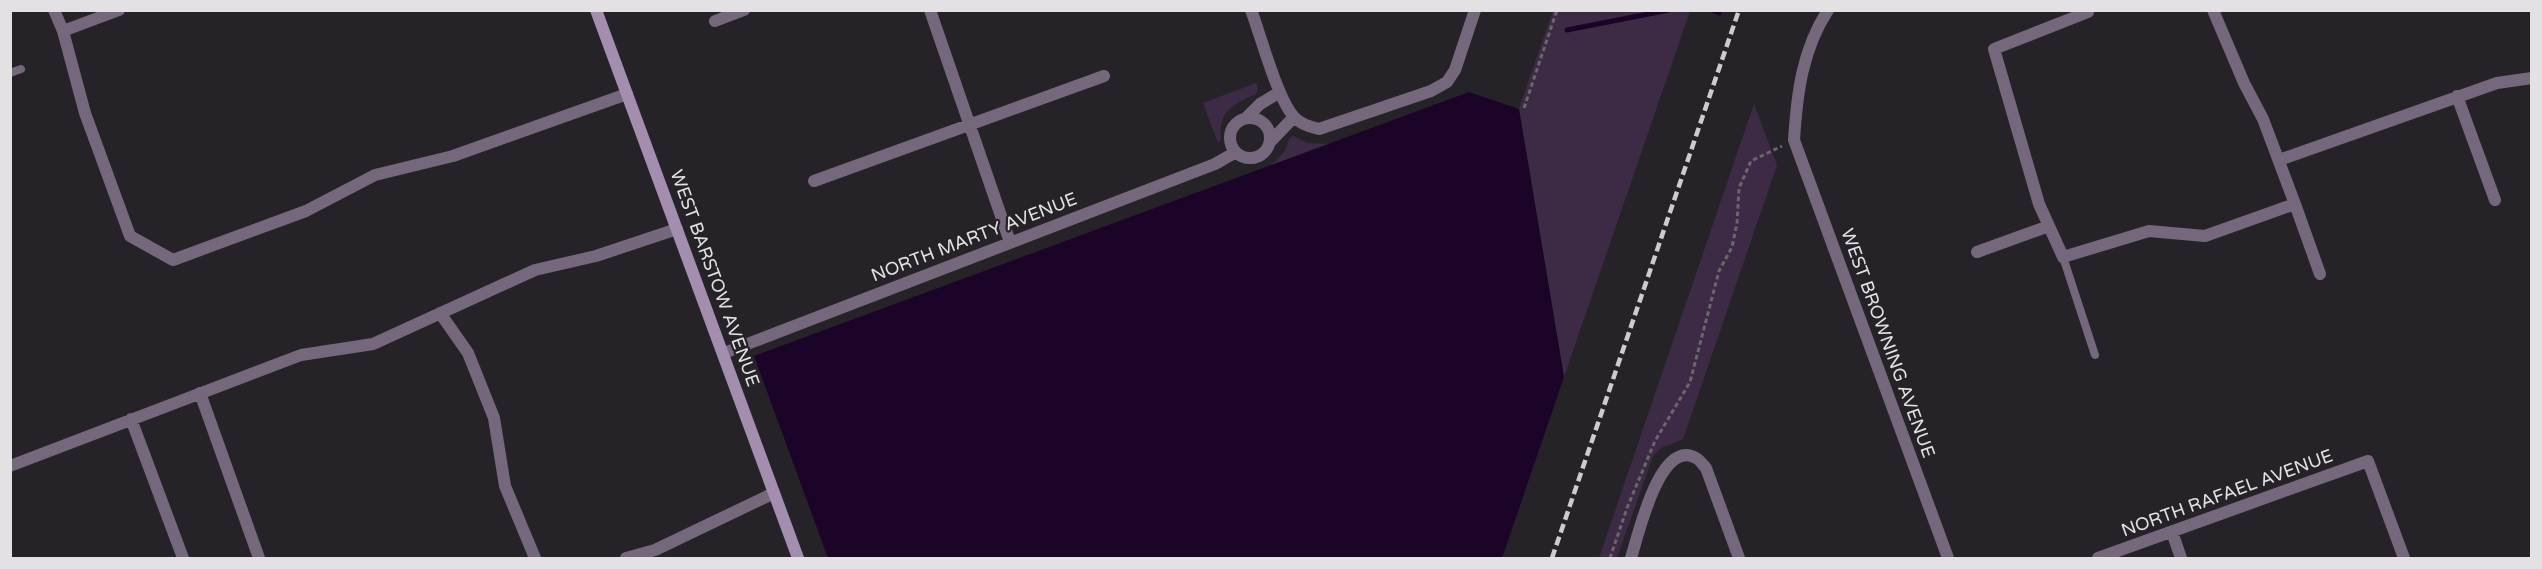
<svg xmlns="http://www.w3.org/2000/svg" width="2542" height="569" viewBox="0 0 2542 569" font-family="'Varela Round',sans-serif">
<style>
.green{fill:#3d2b46}
.water{fill:#1c0328}
.lines{fill:none;stroke-linecap:round;stroke-linejoin:round}
.stream{stroke:#1c0328;stroke-width:5}
.path{stroke:#69676b;stroke-width:3;stroke-dasharray:4.5 3;stroke-linecap:butt}
.lane{stroke:#75687c;stroke-width:8}
.street{stroke:#75687c;stroke-width:12}
.secondary{stroke:#a38eaf;stroke-width:12}
.rail{stroke:#cdcbcf;stroke-width:4.5;stroke-dasharray:9 4.5;stroke-linecap:butt}
.labels{text-anchor:middle;dominant-baseline:central;stroke-width:4.5;stroke-linejoin:round;paint-order:stroke}
.street-label{font-size:18px;fill:#e3e1e4;stroke:#262328}
</style>
<rect width="100%" height="100%" fill="#262328"/>
<!-- green -->
<path class="green" d="M1553 11H1690L1564 377 1519 109Z
M1256 83 1258 88 1256 94C1233 104 1218 111 1221 139L1218 143 1203 103Z
M1754 104 1777 165 1683 439 1661 448 1653 456 1617 558H1599Z
M1293 136 1308 143 1330 144 1270 166C1279 158 1287 151 1289 139Z"/>
<!-- water -->
<path class="water" d="M1469 92 1519 109 1564 377 1502 558H828L754 356Z"/>
<g class="lines">
<!-- stream -->
<path class="stream" d="M1712 10 1719 13
M1567 30 1669 10"/>
<!-- path -->
<path class="path" d="M1524 108 1557 10
M1610 558 1627 508 1655 441 1690 382 1719 271 1732 247 1737 223 1739 188 1751 161 1782 146"/>
<!-- lane -->
<path class="lane" d="M10 73 21 69
M2063 257 2095 355"/>
<!-- street -->
<path class="street" d="M54 10 63 31 85 113 130 236 173 260 306 211 375 175 453 156 627 94
M930 10 1010 242
M1251 10C1261 36 1277 98 1294 117 1300 124 1310 127 1319 129L1431 91 1447 82 1455 70 1475 10
M1828 10C1802 50 1797 94 1794 140L1948 558
M2088 12 1994 49 2039 204 2063 257 2149 231 2205 236 2295 204 2263 119 2244 83 2213 10
M715 21 744 10
M63 31 119 10
M2457 96 2495 200
M1230 138a20 20 0 1 1 40 0a20 20 0 1 1-40 0Z
M1246 118 1260 104 1280 92
M1270 142 1294 117
M2279 160 2497 83 2532 78
M814 181 1104 76
M2295 204 2320 274
M1977 252 2049 226
M440 313 468 353 494 418 505 486 535 558
M724 353 1215 164 1236 152
M200 393 259 558
M131 419 183 558
M10 466 301 355 373 344 535 270 596 256 677 229
M2172 532 2181 558
M626 558 655 550 774 493
M1631 558C1638 536 1660 437 1696 458 1700 460 1703 465 1706 468L1739 558
M2098 558 2368 461 2404 558"/>
<!-- secondary -->
<path class="secondary" d="M596 10 798 558"/>
<!-- rail -->
<path class="rail" d="M1552 558 1739 10"/>
</g>
<g class="labels">
<!-- street labels -->
<g class="street-label">
<text transform="translate(974 237) rotate(-21)">NORTH MARTY AVENUE</text>
<text transform="translate(715 278) rotate(70)">WEST BARSTOW AVENUE</text>
<text transform="translate(1888 343) rotate(70)">WEST BROWNING AVENUE</text>
<text transform="translate(2227 493) rotate(-20)">NORTH RAFAEL AVENUE</text>
</g>
</g>
<!-- border -->
<rect width="2542" height="569" fill="none" stroke="#e3e1e4" stroke-width="24"/>
</svg>
